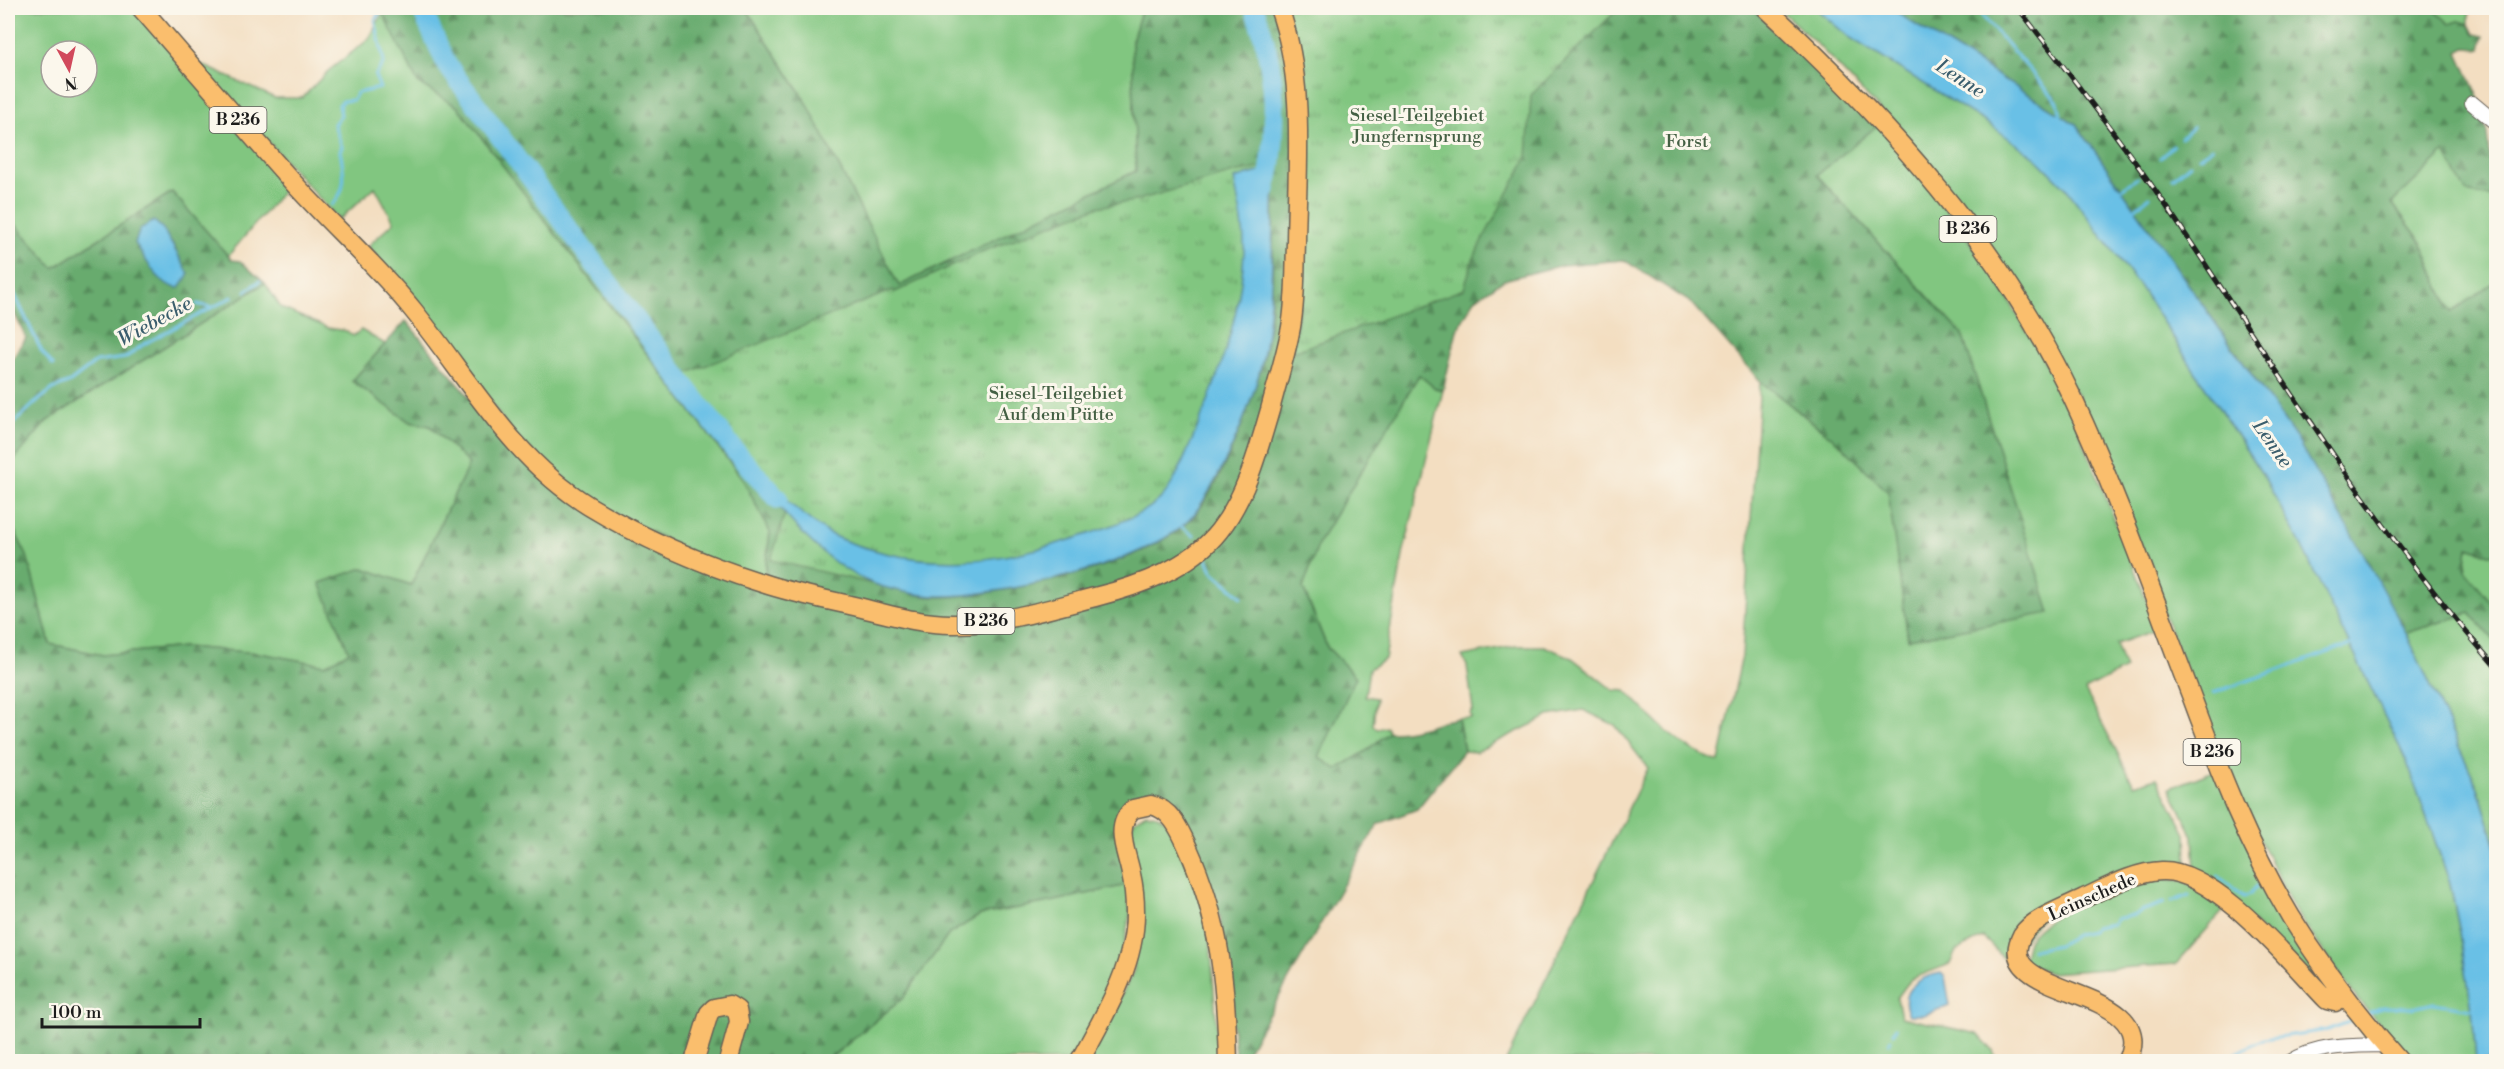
<svg xmlns="http://www.w3.org/2000/svg" width="2504" height="1069" viewBox="0 0 2504 1069" font-family="'Libre Bodoni',serif">
<style>
.grass{fill:#81c680;stroke:#4e714e;stroke-width:1.5;fill-rule:evenodd}
.forest{fill:url(#forest-firs);stroke:#426445;stroke-width:1.5;fill-rule:evenodd}
.park{fill:url(#park-tufts);stroke:#4e714e;stroke-width:1.5}
.water{fill:#69c0e6;stroke:#426e81;stroke-width:1.5}
.lines{fill:none;stroke-linecap:round;stroke-linejoin:round}
.stream{stroke:#69c0e6;stroke-width:3}
.river{stroke:#69c0e6;stroke-width:20}
.minor-casing{stroke:#676056;stroke-width:16}
.major-casing{stroke:#676056;stroke-width:21}
.minor{stroke:#fff;stroke-width:14}
.major{stroke:#fabe6d;stroke-width:18}
.rail-casing{stroke:#1c1c1c;stroke-width:5}
.rail{stroke:#fbf7ec;stroke-width:3;stroke-dasharray:9;stroke-linecap:butt}
.labels{text-anchor:middle;dominant-baseline:central;stroke-width:6;stroke-linejoin:round;paint-order:stroke}
.shield{fill:#fbf7ec;stroke:#5f5e5a;stroke-width:1.5}
.shield-label{font-size:16px;font-weight:bold;fill:#1c1c1c}
.park-label{font-size:18px;fill:#446044;stroke:#fbf7ec}
.street-label{font-size:18px;fill:#1c1c1c;stroke:#fbf7ec}
.water-label{font-size:20px;font-style:italic;fill:#3b5e6d;stroke:#fbf7ec}
</style>
<defs>
<pattern id="forest-firs" width="22" height="20" patternUnits="userSpaceOnUse" patternTransform="scale(1.5)"><rect width="22" height="20" fill="#68ab6e"/><path d="M5 1l3.5 6h-7zM16 11l3.5 6h-7z" fill="#558a5a"/></pattern>
<pattern id="park-tufts" width="24" height="20" patternUnits="userSpaceOnUse" patternTransform="scale(1.5)"><rect width="24" height="20" fill="#81c680"/><path d="M3 7l-1-3M5 7V3M7 7l1-3M15 17l-1-3M17 17v-4M19 17l1-3" fill="none" stroke="#69a068"/></pattern>
</defs>
<rect width="100%" height="100%" fill="#fbf7ec"/>
<filter id="ink" filterUnits="userSpaceOnUse"><feTurbulence type="fractalNoise" baseFrequency=".0167" numOctaves="2"/><feDisplacementMap in="SourceGraphic" scale="12" xChannelSelector="R" yChannelSelector="G"/><feConvolveMatrix kernelMatrix="1 2 1 2 8 2 1 2 1" color-interpolation-filters="sRGB"/></filter>
<filter id="wash" filterUnits="userSpaceOnUse"><feTurbulence type="fractalNoise" baseFrequency=".008" numOctaves="4" result="noise"/><feDisplacementMap in="SourceGraphic" scale="24" xChannelSelector="R" yChannelSelector="G"/><feGaussianBlur stdDeviation="1.35" result="paint"/><feColorMatrix in="noise" values="0 0 0 0 0 0 0 0 0 0 0 0 0 0 0 0 0 1.4 0 .05"/><feComposite in="paint" operator="in"/></filter>
<g filter="url(#wash)">
<rect width="100%" height="100%" fill="#f3dec1"/>
<!-- grass -->
<path class="grass" d="M8 8H134L289 184 228 256 172 192 54 268 8 216ZM51 51H87V87H51Z
M746 8H1142L1132 41 1136 171 899 286 807 103Z
M1778 8H1815L1849 37 1992 126 2037 159 2066 188 2140 287 2264 477 2301 545 2407 762 2450 883 2460 933 2472 1009 2476 1061H2414L2357 999 2295 911 2228 776 2078 396 1883 113 1816 43Z
M2432 8H2469V24L2459 21 2450 24Z
M383 12 418 83 458 107 742 478 770 532 764 579 693 553 591 501 516 437 418 306 368 246 394 222 375 187 339 220 196 62 275 98H302L328 71 369 39Z
M1878 125 1924 180 1996 278 2067 400 2158 629 2116 644 2125 669 2085 690 2134 785 2157 778 2186 834 2187 868 2142 864 2101 881 2050 907 2010 957 2015 970 1983 937 1956 951 1950 964 1911 979 1897 998 1901 1017 1978 1034 1993 1051 1997 1061H1506L1648 768 1615 725 1583 710 1549 716 1476 752 1464 751 1458 718H1471L1470 714 1473 710 1467 666 1462 656 1516 646H1544L1572 658 1613 690 1626 691C1656 722 1678 748 1719 762L1742 656 1760 381 1839 443 1889 492 1908 639 1962 334 1817 175Z
M2446 151 2466 192 2493 197 2496 204V281L2451 312 2420 240 2392 203Z
M265 283 281 308 328 328 347 331 353 336 361 330 385 344 352 381 410 422 430 426 469 464 411 585 363 568 349 652 325 665 259 653 184 647 103 655 50 644 27 556 8 518V467L47 421Z
M1419 374 1435 388 1443 390 1403 555 1385 659 1369 669 1365 696 1376 698 1373 725 1377 729 1386 727 1389 732 1365 752 1336 770 1319 757 1355 677 1327 647 1303 588 1319 542Z
M2468 547 2496 556V608L2465 570Z
M2470 613 2496 642V846L2478 788 2406 633Z
M2214 771 2322 978 2319 983 2195 870 2193 836 2170 788Z
M1146 813 1157 815 1165 820 1187 858 1209 923 1219 1061 1088 1062 1134 970 1129 837 1134 821Z
M2157 878 2185 881 2225 909 2176 964 2049 973 2023 961C2025 954 2026 944 2029 939 2047 909 2125 889 2157 878Z
M1127 885 1130 914 1118 974 1073 1061 826 1062 903 998 949 934 980 915 1055 901Z"/>
<!-- forest -->
<path class="forest" d="M380 8H746L807 103 899 286 1136 171 1132 41 1142 8H1752L1878 125 1817 175 1962 334 2050 613 1908 639 1888 492 1839 443 1760 381 1690 302 1624 260 1563 265 1504 280 1475 299 1457 330 1443 390 1435 388 1419 375 1319 542 1303 588 1327 647 1356 677 1319 757 1337 769 1365 752 1389 732C1412 733 1435 722 1458 718L1464 751 1417 809 1378 824 1242 1061H1236L1220 917 1168 807H1127V885L1055 901 980 915 949 934 903 998 826 1061 8 1062V518L27 556 50 644 103 655 184 647 259 653 325 665 349 652 320 583 363 568 411 585 469 464 430 426 410 422 352 381 406 321 481 411 547 483 764 588 770 532 742 478 458 107 418 83ZM769 495 1106 565 1063 578 978 594 936 597 889 588 868 582 791 520Z
M1891 8H2432L2450 24 2459 21 2469 24 2474 34 2484 36 2481 49 2465 48 2458 52 2480 102 2487 133 2493 197 2466 192 2445 152 2392 203 2420 240 2451 312 2496 281V556L2468 547 2465 570 2496 608V642L2470 613 2406 633 2296 438 2076 124 1911 22Z
M172 192 232 260 240 261 265 283 47 421 8 467V366L26 338 8 299V216L54 268Z"/>
<!-- park -->
<path class="park" d="M1286 8H1619L1531 95 1527 158 1482 241 1472 262 1464 289 1293 352 1300 304Z
M1275 165C1271 226 1277 291 1265 351 1256 393 1222 485 1194 516 1154 561 1042 585 984 593 968 595 951 598 934 597 919 597 901 590 886 587 848 578 809 569 771 560L785 513 680 376 893 290 895 292 984 251 1097 207 1134 201 1234 173Z"/>
<!-- water -->
<path class="water" d="M1815 8H1891L1911 22 2076 124 2296 438 2368 563 2406 633 2478 788 2496 846V1061H2476L2472 1009 2460 933 2450 883 2407 762 2301 545 2264 477 2140 287 2066 188 2037 159 1992 126 1849 37Z
M1269 166H1274C1272 225 1274 288 1265 347 1257 395 1224 473 1195 513 1158 563 999 597 938 596 920 596 884 589 867 581 822 561 788 519 758 481L763 480C784 498 805 519 830 534 847 543 866 548 885 553 955 569 1009 559 1076 538 1100 530 1145 516 1162 497 1177 480 1184 458 1193 438 1218 379 1241 315 1244 251 1245 227 1238 202 1234 179L1262 171Z
M154 221 163 229 189 274 179 288C159 287 145 258 135 243L140 229Z
M1941 973 1945 977 1950 1005 1924 1015H1909C1897 991 1918 977 1941 973Z"/>
<g class="lines">
<!-- stream -->
<path class="stream" d="M1975 8 2058 102 2061 117
M2181 138 2193 127
M2199 157 2212 148
M2160 158 2173 146
M2173 178 2190 164
M2119 191 2137 178
M332 205C348 190 344 171 340 151L342 147 334 124 341 115 339 105 342 101 353 100 357 93 380 88 375 76 384 62 375 20 382 8
M2132 211 2149 197
M8 281 42 352 53 365
M246 291 260 281
M197 304 210 307
M8 433 14 423 34 404 53 389 70 382 96 362 125 358 144 344 232 297
M1182 527 1194 536
M1206 556 1212 571 1242 597
M2213 693 2352 644
M2218 876 2244 897 2250 894 2257 886
M2172 902 2189 895
M2032 950 2058 945 2077 934 2091 931 2095 927 2113 924 2115 919 2135 915 2141 911 2164 903
M2368 1013 2383 1007 2413 1008 2434 1003 2473 1009
M1894 1033 1896 1027
M1889 1043 1891 1039
M1876 1062 1882 1053
M2220 1062 2263 1039 2328 1030 2354 1020"/>
<!-- river -->
<path class="river" d="M421 8 447 65 685 386 735 451 778 499
M1254 8C1273 57 1278 111 1271 164 1270 173 1267 182 1265 191"/>
</g>
</g>
<g filter="url(#ink)">
<g class="lines">
<!-- minor casing -->
<g class="minor-casing">
<path id="minor" d="M2472 103 2496 123
M2290 1062C2318 1044 2354 1046 2386 1045"/>
</g>
<!-- major casing -->
<g class="major-casing">
<path id="major" d="M141 8C191 65 240 123 290 179 330 224 376 264 413 310 469 379 512 459 589 506 643 539 702 564 762 583 792 593 823 599 854 606 887 614 922 625 956 624 1000 624 1053 608 1095 597 1139 586 1190 568 1219 531 1246 497 1258 451 1270 410 1277 382 1286 355 1291 327 1296 299 1295 270 1296 242 1297 165 1306 82 1279 8
M1766 8C1888 121 2002 247 2073 399 2118 495 2153 596 2191 695 2219 771 2249 847 2291 917 2323 969 2360 1017 2400 1062
M694 1062 709 1013 714 1008 729 1005 737 1010 739 1022 728 1062
M1079 1062C1104 1016 1136 965 1135 911 1135 898 1134 887 1131 874 1127 852 1113 827 1133 809L1151 805C1171 809 1180 830 1188 848 1220 919 1226 984 1228 1062
M2127 1062C2165 983 1988 1001 2022 935 2031 919 2068 906 2084 898 2108 887 2135 872 2162 871 2215 869 2291 963 2327 1000L2335 1002 2345 996"/>
</g>
<!-- minor -->
<use href="#minor" class="minor"/>
<!-- major -->
<use href="#major" class="major"/>
<!-- rail casing -->
<g class="rail-casing">
<path id="rail" d="M2018 8C2069 73 2120 139 2167 207 2273 363 2372 525 2496 667"/>
</g>
<!-- rail -->
<use href="#rail" class="rail"/>
</g>
</g>
<g class="labels">
<!-- shield labels -->
<g class="shield">
<rect x="209.5" y="107" width="57" height="26" rx="4.5"/>
<rect x="1939.5" y="216" width="57" height="26" rx="4.5"/>
<rect x="957.5" y="608" width="57" height="26" rx="4.5"/>
<rect x="2183.5" y="739" width="57" height="26" rx="4.5"/>
</g>
<g class="shield-label">
<text x="238" y="120">B 236</text>
<text x="1968" y="229">B 236</text>
<text x="986" y="621">B 236</text>
<text x="2212" y="752">B 236</text>
</g>
<!-- park labels -->
<g class="park-label">
<text x="1417" y="115">Siesel-Teilgebiet<tspan x="1417" dy="21">Jungfernsprung</tspan></text>
<text x="1687" y="141">Forst</text>
<text x="1056" y="393">Siesel-Teilgebiet<tspan x="1056" dy="21">Auf dem Pütte</tspan></text>
</g>
<!-- street labels -->
<g class="street-label">
<text transform="translate(2092 897) rotate(-24)">Leinschede</text>
</g>
<!-- water labels -->
<g class="water-label">
<text transform="translate(1960 79) rotate(33)">Lenne</text>
<text transform="translate(155 322) rotate(-29)">Wiebecke</text>
<text transform="translate(2272 444) rotate(55)">Lenne</text>
</g>
</g>
<!-- margin -->
<rect width="2504" height="1069" fill="none" stroke="#fbf7ec" stroke-width="30"/>
<!-- north arrow -->
<g transform="translate(69 69) rotate(172)"><circle r="28" fill="#fbf7ec" stroke="#a29f99" stroke-width="1.5"/>
<path d="M0-4.5L10 22L0 15L-10 22Z" fill="#d1495b"/>
<text y="-9" font-size="16" font-weight="bold" text-anchor="middle" fill="#1c1c1c">N</text>
</g>
<!-- scale -->
<path d="M42 1018v9h158v-9" fill="none" stroke="#1c1c1c" stroke-width="3"/>
<text x="51" y="1018" font-size="18" fill="#1c1c1c" stroke="#fbf7ec" stroke-width="4.5" paint-order="stroke">100 m</text>
</svg>
